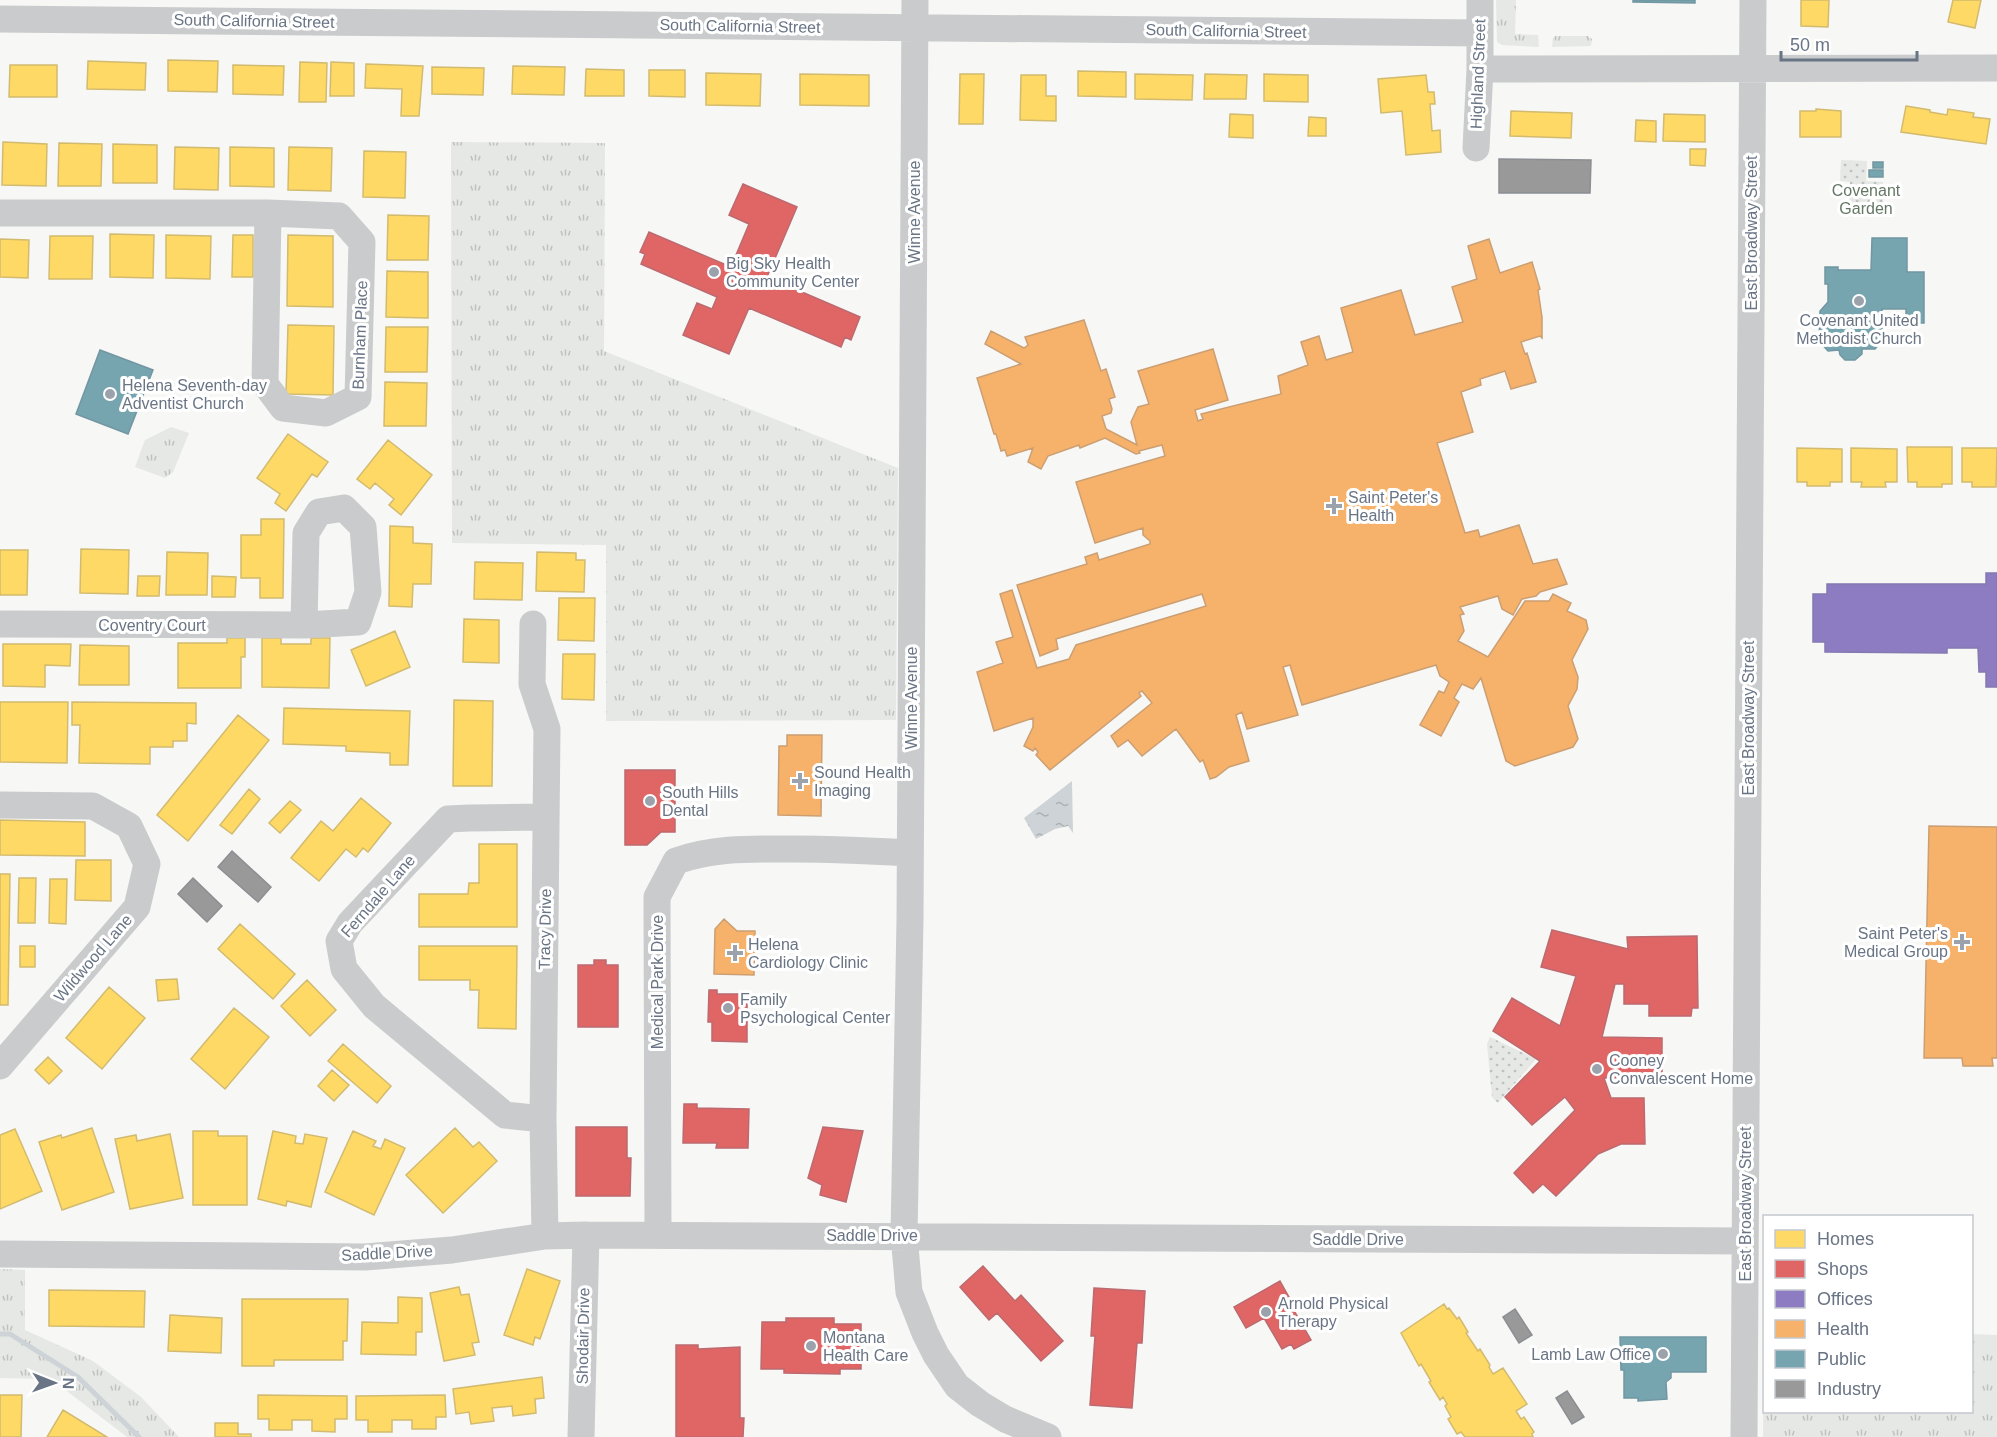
<svg xmlns="http://www.w3.org/2000/svg" width="1997" height="1437" viewBox="0 0 1997 1437" font-family="Helvetica,sans-serif">
<style>
.grass{fill:url(#grass-tufts)}
.garden{fill:url(#garden-dots)}
.water{fill:url(#water-ripples)}
.homes{fill:#ffd966;stroke:#d2bb6f;stroke-width:1.5}
.shops{fill:#e06666;stroke:#bc6a6f;stroke-width:1.5}
.offices{fill:#8e7cc3;stroke:#837ab0;stroke-width:1.5}
.health{fill:#f6b26b;stroke:#cc9f72;stroke-width:1.5}
.public{fill:#76a5af;stroke:#7296a2;stroke-width:1.5}
.industry{fill:#999;stroke:#8b8e93;stroke-width:1.5}
.lines{fill:none;stroke-linecap:round;stroke-linejoin:round}
.stream{stroke:#cdd3d6;stroke-width:5}
.minor{stroke:#cacbcc;stroke-width:27}
.poi-dot{fill:#9ba2ac;stroke:#fff;stroke-width:2}
.labels{text-anchor:middle;dominant-baseline:central;stroke-width:6;stroke-linejoin:round;paint-order:stroke}
.street-label{font-size:16px;fill:#697484;stroke:#fff}
.park-label{font-size:16px;fill:#657764;stroke:#fff}
.poi-label{font-size:16px;fill:#697484;stroke:#fff;text-anchor:start}
</style>
<defs>
<pattern id="grass-tufts" width="24" height="20" patternUnits="userSpaceOnUse" patternTransform="scale(1.5)"><rect width="24" height="20" fill="#e5e8e4"/><path d="M3 7l-1-3M5 7V3M7 7l1-3M15 17l-1-3M17 17v-4M19 17l1-3" fill="none" stroke="#bec1be"/></pattern>
<pattern id="garden-dots" width="8" height="8" patternUnits="userSpaceOnUse" patternTransform="scale(1.5)"><rect width="8" height="8" fill="#e5e8e4"/><path d="M2 2h.1M6 6h.1" fill="none" stroke="#bec1be" stroke-width="1.8" stroke-linecap="round"/></pattern>
<pattern id="water-ripples" width="26" height="14" patternUnits="userSpaceOnUse" patternTransform="scale(1.5)"><rect width="26" height="14" fill="#cdd3d6"/><path d="M2 4q2-2 4 0t4 0M15 11q2-2 4 0t4 0" fill="none" stroke="#aab0b3"/></pattern>
</defs>
<rect width="100%" height="100%" fill="#f7f7f6"/>
<!-- grass -->
<path class="grass" d="M1496 0H1516L1515 34 1538 35 1539 47 1502 45 1497 42Z
M1555 36H1588L1592 39 1591 46 1552 47 1553 38Z
M451 142 605 143 604 351 898 468 896 720 606 721V545L452 543Z
M171 427 189 433 173 472 165 478 135 467 145 440Z
M0 1269 25 1270V1330L93 1361 141 1397 179 1437H127L51 1379 0 1378Z
M1764 1331V1412H1972V1334L1997 1335V1437H1763Z"/>
<!-- garden -->
<path class="garden" d="M1841 160 1867 161 1866 181 1883 182V216L1849 215 1850 182 1840 181Z
M1490 1037 1536 1059 1498 1103 1492 1097 1487 1044Z"/>
<!-- water -->
<path class="water" d="M1072 781 1073 833 1068 826 1055 829 1036 839 1024 818Z"/>
<!-- homes -->
<path class="homes" d="M1801 0H1829L1828 27 1801 26Z
M1953 0H1981L1975 28 1948 22Z
M168 60 218 61 217 92 168 91Z
M88 61 146 63 145 90 87 89Z
M300 62 327 63 326 102H299Z
M331 62 354 63V96H330Z
M366 64 423 66 419 116H401L402 89 365 88Z
M10 65H57V97H9Z
M233 65 284 66 283 95 233 94Z
M513 66 565 67 564 95 512 94Z
M432 67 484 68 483 95 432 94Z
M586 69 624 70V96H585Z
M649 70H685V97L649 96Z
M1078 71 1126 72V97L1078 96Z
M706 73 761 74 760 106 706 105Z
M800 74 869 75V106L800 105Z
M960 74H984L983 124H959Z
M1135 74 1193 75 1192 100 1135 99Z
M1205 74 1247 75 1246 99H1204Z
M1264 74 1308 75V102L1264 101Z
M1021 75H1046V96H1056V121L1020 120Z
M1426 75 1428 92H1434L1435 104H1430L1432 131 1440 130 1441 152 1406 155 1402 111 1381 113 1378 79Z
M1906 106 1930 110V112L1947 115 1948 109 1974 113 1973 117 1990 119 1986 144 1901 132Z
M1816 109 1841 111V137H1800V111H1816Z
M1511 111 1572 113 1571 138 1510 136Z
M1230 114 1253 115V138L1229 137Z
M1664 114 1705 115V142L1663 141Z
M1309 117 1326 118V136H1308Z
M1636 120 1656 121V142L1635 141Z
M3 142 47 144 46 186 2 185Z
M59 143 102 144 101 186H58Z
M113 144 157 145V183H113Z
M175 147 219 148 218 190 174 189Z
M230 147 274 148V187L230 186Z
M289 147 332 148 331 191 288 190Z
M1690 149H1706L1705 166 1690 165Z
M364 151 406 152 405 198 363 197Z
M388 215 429 216 428 260H387Z
M110 234 154 235 153 278 110 277Z
M166 235 211 236 210 279 166 278Z
M233 235H253V277H232Z
M288 235 333 236V307L287 306Z
M50 236H93L92 279H49Z
M0 239 29 240 28 278 0 277Z
M387 271 428 272V318L386 317Z
M288 325 334 326 333 395 286 394Z
M386 327H428L427 372H385Z
M385 382 427 383 426 426H384Z
M288 434 328 462 317 477 312 474 286 511 275 503 280 494 257 478Z
M388 440 432 475 401 515 389 505 394 499 375 483 370 489 357 479Z
M1907 447H1952V484H1942V487H1917V482H1908Z
M1797 448 1842 449V482H1830V486H1807V482H1797Z
M1851 448 1897 449V482H1885L1886 487H1861L1862 482H1851Z
M1962 448H1997L1996 487H1972V482H1962Z
M261 519H284L283 598H260V578H241V535H261Z
M390 526 413 527V543L432 544 431 584H413L412 607 389 606Z
M81 549 129 550 128 594 80 593Z
M0 550H28L27 595H0Z
M167 552 208 553 207 595H166Z
M537 552 576 553V560H585L584 592 536 591Z
M475 562 523 563 522 600 474 599Z
M138 576H160L159 596H137Z
M212 576 236 577 235 597H212Z
M559 598H595L594 641 558 640Z
M464 619 499 620V663L463 662Z
M395 631 410 667 366 686 351 650Z
M227 638H245V657H241V688H178V643H227Z
M262 638H281V644H311V638H330L329 688 262 687Z
M3 644H71L70 666 45 665V687L3 686Z
M80 645 129 646V685H79Z
M563 654H595L594 700 562 699Z
M454 700 493 701 492 786H453Z
M0 702H68L67 763 0 762Z
M72 702 196 703V724L187 723V741H173V747H150V764L79 763 80 725H72Z
M284 708 410 711 408 765H390V753L346 751V746L283 744Z
M238 715 269 740 188 841 157 815Z
M249 789 260 799 232 834 220 825Z
M361 798 391 823 368 852 363 848 356 857 346 849 319 881 291 858 321 821 333 831Z
M290 801 301 810 280 833 269 823Z
M0 820 85 822V856L0 855Z
M479 844H517V927H419V894H468L469 883H479Z
M76 860H111V901L75 900Z
M0 874H10L8 1005H0Z
M19 878H36L35 923H18Z
M50 879H67L66 924 49 923Z
M240 924 295 974 273 999 218 949Z
M20 946H35V967H20Z
M419 946H517L516 1029 478 1028 479 990H470V980H419Z
M177 979 179 999 158 1001 156 980Z
M307 980 336 1010 310 1036 281 1006Z
M109 987 145 1018 102 1069 66 1038Z
M234 1008 269 1037 225 1089 191 1059Z
M343 1044 391 1086 377 1103 328 1061Z
M48 1057 62 1071 49 1084 35 1070Z
M332 1070 349 1085 334 1101 318 1086Z
M92 1128 114 1192 62 1210 39 1142 61 1135 62 1138Z
M455 1128 473 1147 479 1142 497 1161 443 1213 406 1175Z
M15 1129 42 1191 0 1209V1135Z
M193 1131H218V1136H247V1205H193Z
M273 1131 296 1136 295 1143 303 1144 305 1134 327 1138 311 1207 287 1201 286 1206 258 1199Z
M353 1131 376 1141 373 1146 381 1149 385 1139 405 1148 374 1215 325 1192Z
M170 1134 183 1198 130 1209 115 1139 136 1135 137 1141Z
M527 1269 560 1281 540 1339 535 1337 533 1345 504 1335Z
M459 1287 461 1295 469 1294 479 1342 472 1343 475 1355 444 1361 430 1293Z
M49 1290 145 1291 144 1327 49 1326Z
M398 1297 422 1298V1332H416V1355L361 1354 362 1322 398 1323Z
M242 1299H348L347 1341H343V1360H274V1366H242Z
M1444 1304 1447 1309 1449 1308 1457 1319 1459 1317 1468 1332 1466 1333 1478 1351 1480 1349 1490 1365 1489 1367 1493 1374 1503 1368 1527 1404 1516 1411 1521 1419 1524 1417 1534 1432 1532 1434 1533 1437H1465L1461 1432 1457 1434 1448 1419 1451 1417 1445 1406 1447 1404 1443 1397 1440 1400 1429 1382 1431 1381 1421 1364 1419 1366 1401 1333Z
M170 1315 222 1318 221 1353 168 1351Z
M542 1377 544 1398 535 1399 536 1413 513 1416 512 1406 492 1408 494 1421 471 1424 469 1412 456 1414 453 1389Z
M0 1395H22L21 1437H0Z
M258 1395 347 1396V1419H335V1432L312 1431V1420H292V1430H269V1419H258Z
M445 1395 446 1417H436V1429H412V1420H392V1432H368V1420H356V1396Z
M63 1410 107 1437H47Z
M215 1423H238V1434H251V1437H215Z"/>
<!-- shops -->
<path class="shops" d="M743 184 797 207 767 277 860 317 851 340 845 337 841 347 749 308 729 354 683 335 697 303 712 309 717 297 641 264 645 254 640 252 649 232 731 267 749 224 729 215Z
M625 770H675V832H661L647 845H625Z
M1552 930 1628 949 1627 937 1697 936 1698 1008H1692L1691 1016H1649V1004H1624V984H1615L1602 1037 1662 1038V1077L1604 1078 1611 1098H1644L1645 1144H1621L1598 1154 1556 1196 1543 1184 1533 1193 1514 1173 1575 1110 1565 1097 1532 1125 1505 1097 1540 1061 1493 1031 1512 998 1560 1026 1576 976 1541 967Z
M594 960H606V965H618V1027H578V965H594Z
M709 990H717V994H747V1042L712 1041V1022H708Z
M684 1104H697V1108L749 1109 748 1148H716L717 1143H683Z
M576 1127H627V1158H631L630 1196H576Z
M823 1127 863 1131 846 1202 820 1195 822 1185 808 1178Z
M983 1266 1015 1301 1021 1295 1063 1341 1041 1361 997 1313 989 1320 960 1287Z
M1280 1281 1290 1299 1288 1300 1311 1340 1294 1349 1291 1344 1282 1349 1264 1318 1246 1328 1234 1307Z
M1094 1288 1145 1291 1142 1343H1137L1132 1408 1090 1405 1095 1336H1091Z
M786 1318H834V1324H861V1369H840V1374L784 1373V1369H761L762 1322H786Z
M676 1345H698V1349L740 1347V1418H744L743 1437H676Z"/>
<!-- offices -->
<path class="offices" d="M1986 573H1997V687H1986V672H1979L1978 648H1947V653L1825 652V642H1813V594H1827V584H1986Z"/>
<!-- health -->
<path class="health" d="M1489 239 1500 273 1532 262 1540 289 1538 290 1542 317V338L1540 336 1521 342 1525 354 1527 353 1536 382 1511 389 1505 371 1480 379 1481 385 1461 392 1473 432 1437 443 1465 533 1478 530 1480 537 1519 525 1533 564 1557 559 1567 584 1540 592 1536 596 1522 599 1513 615 1502 609 1498 596 1460 607 1464 614 1460 615 1464 631 1458 641 1488 657 1525 601H1549L1553 594 1571 603 1567 611 1586 620 1588 629 1572 660 1578 677 1577 689 1568 706 1578 739 1573 747 1515 766 1506 761 1481 678 1473 689 1462 684 1454 698 1459 702 1441 736 1420 725 1439 691 1444 693 1449 682 1440 676 1436 665 1302 705 1290 665 1283 667 1298 715 1247 729 1242 712 1236 715 1249 761 1229 767 1216 777 1210 779 1203 760 1200 762 1176 729 1142 756 1128 740 1118 747 1111 736 1152 703 1142 691 1139 693 1141 696 1050 770 1036 755 1038 752 1035 748 1033 751 1024 746 1033 727V718L994 731 977 672 1003 663 996 642 1013 637 1000 594 1012 590 1037 668 1069 659 1076 645 1206 606 1202 594 1056 639 1058 649 1040 656 1017 585 1087 564 1085 557 1097 553 1099 560 1150 544V541L1143 535V528L1095 543 1076 482 1165 456 1162 445 1139 451 1140 453 1136 454 1105 438 1080 448 1079 445 1048 456 1041 469 1028 462 1033 448 1007 456 1005 450 1001 451 996 434H994L977 378 1021 364 985 344 991 331 1024 348 1028 345 1025 337 1084 320 1101 371 1106 369 1115 397 1109 399 1112 409 1111 413 1102 416 1106 429 1137 445 1131 422 1138 407 1149 404 1138 371 1213 349 1228 400 1195 410 1198 421 1203 419 1201 414 1281 394 1278 376 1308 365 1301 342 1319 336 1326 360 1353 352 1341 308 1401 290 1415 335 1463 322 1452 287 1477 279 1468 246Z
M787 735H822L821 816 778 815 779 746H787Z
M1929 826 1997 827V1058H1992L1993 1066H1963L1962 1058H1924Z
M724 919 737 931H755L754 975 714 974 715 929Z"/>
<!-- public -->
<path class="public" d="M1633 0H1695V3L1633 2Z
M1873 162H1883V168H1873Z
M1869 170H1883V177H1869Z
M1872 238H1907V272H1924V323H1906V309H1882V341L1875 349H1862V354L1855 360H1845L1840 355 1839 350 1828 351 1819 341 1820 311 1828 302V284H1825V267H1838V270H1871Z
M100 350 153 370 128 434 76 414Z
M1620 1337H1706V1372H1671V1378L1666 1382 1667 1399 1638 1401V1398H1624V1370H1621Z"/>
<!-- industry -->
<path class="industry" d="M1499 159 1591 160 1590 193H1499Z
M232 851 271 887 258 902 218 867Z
M193 878 222 906 207 922 178 894Z
M1515 1309 1532 1335 1519 1343 1503 1317Z
M1567 1391 1584 1417 1572 1424 1556 1398Z"/>
<g class="lines">
<!-- stream -->
<path class="stream" d="M0 1334H10L78 1377 139 1437"/>
<!-- minor -->
<path class="minor" d="M915 0 910 920 904 1235 909 1292 925 1333 936 1355 957 1386 980 1404 1005 1419 1048 1437
M0 19 1480 33
M1480 69 1997 68
M1476 148 1480 69V0
M0 213H268L339 216 362 242 358 397 326 413 283 408 265 384 268 213
M0 624 304 625 358 622 368 592 363 527 344 508 319 512 306 533 304 625
M533 624 532 684 547 729 543 1119 545 1236
M0 805 93 806 129 826 147 864 137 907 0 1066
M543 1119 505 1115 374 1006 344 969 339 941 350 923 448 819 469 818 546 817
M658 1235 657 897 676 861C716 847 753 849 795 849 833 849 872 851 910 853
M0 1254 365 1257 452 1250 545 1236 586 1235 1745 1241
M581 1437 586 1235
M1744 1437 1753 0"/>
</g>
<!-- markers -->
<g class="poi-dot">
<circle cx="714" cy="272" r="6"/>
<circle cx="1859" cy="301" r="6"/>
<circle cx="110" cy="394" r="6"/>
<path d="M1331 497h6v6h6v6h-6v6h-6v-6h-6v-6h6z"/>
<path d="M797 772h6v6h6v6h-6v6h-6v-6h-6v-6h6z"/>
<circle cx="650" cy="801" r="6"/>
<path d="M1959 933h6v6h6v6h-6v6h-6v-6h-6v-6h6z"/>
<path d="M732 944h6v6h6v6h-6v6h-6v-6h-6v-6h6z"/>
<circle cx="728" cy="1008" r="6"/>
<circle cx="1597" cy="1069" r="6"/>
<circle cx="1266" cy="1312" r="6"/>
<circle cx="811" cy="1346" r="6"/>
<circle cx="1663" cy="1354" r="6"/>
</g>
<g class="labels">
<!-- street labels -->
<g class="street-label">
<text transform="translate(254 21) rotate(1)">South California Street</text>
<text transform="translate(740 26) rotate(1)">South California Street</text>
<text transform="translate(1226 31) rotate(1)">South California Street</text>
<text transform="translate(1478 74) rotate(-88)">Highland Street</text>
<text transform="translate(914 212) rotate(-90)">Winne Avenue</text>
<text transform="translate(1751 233) rotate(-90)">East Broadway Street</text>
<text transform="translate(360 335) rotate(-88)">Burnham Place</text>
<text x="152" y="625">Coventry Court</text>
<text transform="translate(911 698) rotate(-90)">Winne Avenue</text>
<text transform="translate(1748 718) rotate(-90)">East Broadway Street</text>
<text transform="translate(378 896) rotate(-49)">Ferndale Lane</text>
<text transform="translate(545 929) rotate(-89)">Tracy Drive</text>
<text transform="translate(93 958) rotate(-49)">Wildwood Lane</text>
<text transform="translate(657 982) rotate(-90)">Medical Park Drive</text>
<text transform="translate(1745 1204) rotate(-90)">East Broadway Street</text>
<text x="872" y="1235">Saddle Drive</text>
<text x="1358" y="1239">Saddle Drive</text>
<text transform="translate(387 1253) rotate(-3)">Saddle Drive</text>
<text transform="translate(583 1336) rotate(-89)">Shodair Drive</text>
</g>
<!-- park labels -->
<g class="park-label">
<text x="1866" y="190">Covenant<tspan x="1866" dy="18">Garden</tspan></text>
</g>
<!-- poi labels -->
<g class="poi-label">
<text x="726" y="263">Big Sky Health<tspan x="726" dy="18">Community Center</tspan></text>
<text x="1859" y="320" text-anchor="middle">Covenant United<tspan x="1859" dy="18">Methodist Church</tspan></text>
<text x="122" y="385">Helena Seventh-day<tspan x="122" dy="18">Adventist Church</tspan></text>
<text x="1348" y="497">Saint Peter's<tspan x="1348" dy="18">Health</tspan></text>
<text x="814" y="772">Sound Health<tspan x="814" dy="18">Imaging</tspan></text>
<text x="662" y="792">South Hills<tspan x="662" dy="18">Dental</tspan></text>
<text x="1948" y="933" text-anchor="end">Saint Peter's<tspan x="1948" dy="18">Medical Group</tspan></text>
<text x="748" y="944">Helena<tspan x="748" dy="18">Cardiology Clinic</tspan></text>
<text x="740" y="999">Family<tspan x="740" dy="18">Psychological Center</tspan></text>
<text x="1609" y="1060">Cooney<tspan x="1609" dy="18">Convalescent Home</tspan></text>
<text x="1278" y="1303">Arnold Physical<tspan x="1278" dy="18">Therapy</tspan></text>
<text x="823" y="1337">Montana<tspan x="823" dy="18">Health Care</tspan></text>
<text x="1651" y="1354" text-anchor="end">Lamb Law Office</text>
</g>
</g>
<!-- legend -->
<rect x="1763" y="1215" width="210" height="198" fill="#ffffff" stroke="#c3c7ce" stroke-width="1.5"/>
<rect x="1775" y="1230" width="30" height="18" fill="#ffd966" stroke="#c3c7ce" stroke-width="1.5"/>
<text x="1817" y="1245" font-size="18" fill="#697484">Homes</text>
<rect x="1775" y="1260" width="30" height="18" fill="#e06666" stroke="#c3c7ce" stroke-width="1.5"/>
<text x="1817" y="1275" font-size="18" fill="#697484">Shops</text>
<rect x="1775" y="1290" width="30" height="18" fill="#8e7cc3" stroke="#c3c7ce" stroke-width="1.5"/>
<text x="1817" y="1305" font-size="18" fill="#697484">Offices</text>
<rect x="1775" y="1320" width="30" height="18" fill="#f6b26b" stroke="#c3c7ce" stroke-width="1.5"/>
<text x="1817" y="1335" font-size="18" fill="#697484">Health</text>
<rect x="1775" y="1350" width="30" height="18" fill="#76a5af" stroke="#c3c7ce" stroke-width="1.5"/>
<text x="1817" y="1365" font-size="18" fill="#697484">Public</text>
<rect x="1775" y="1380" width="30" height="18" fill="#999999" stroke="#c3c7ce" stroke-width="1.5"/>
<text x="1817" y="1395" font-size="18" fill="#697484">Industry</text>
<!-- north arrow -->
<g transform="translate(54 1383) rotate(91)" stroke="#ffffff" stroke-width="4.5" paint-order="stroke">
<path d="M0-4.5L10 22L0 15L-10 22Z" fill="#697484"/>
<text y="-9" font-size="16" font-weight="bold" text-anchor="middle" fill="#697484">N</text>
</g>
<!-- scale -->
<path d="M1781 51v9h136v-9" fill="none" stroke="#697484" stroke-width="3"/>
<text x="1790" y="51" font-size="18" fill="#697484" stroke="#ffffff" stroke-width="4.5" paint-order="stroke">50 m</text>
</svg>
